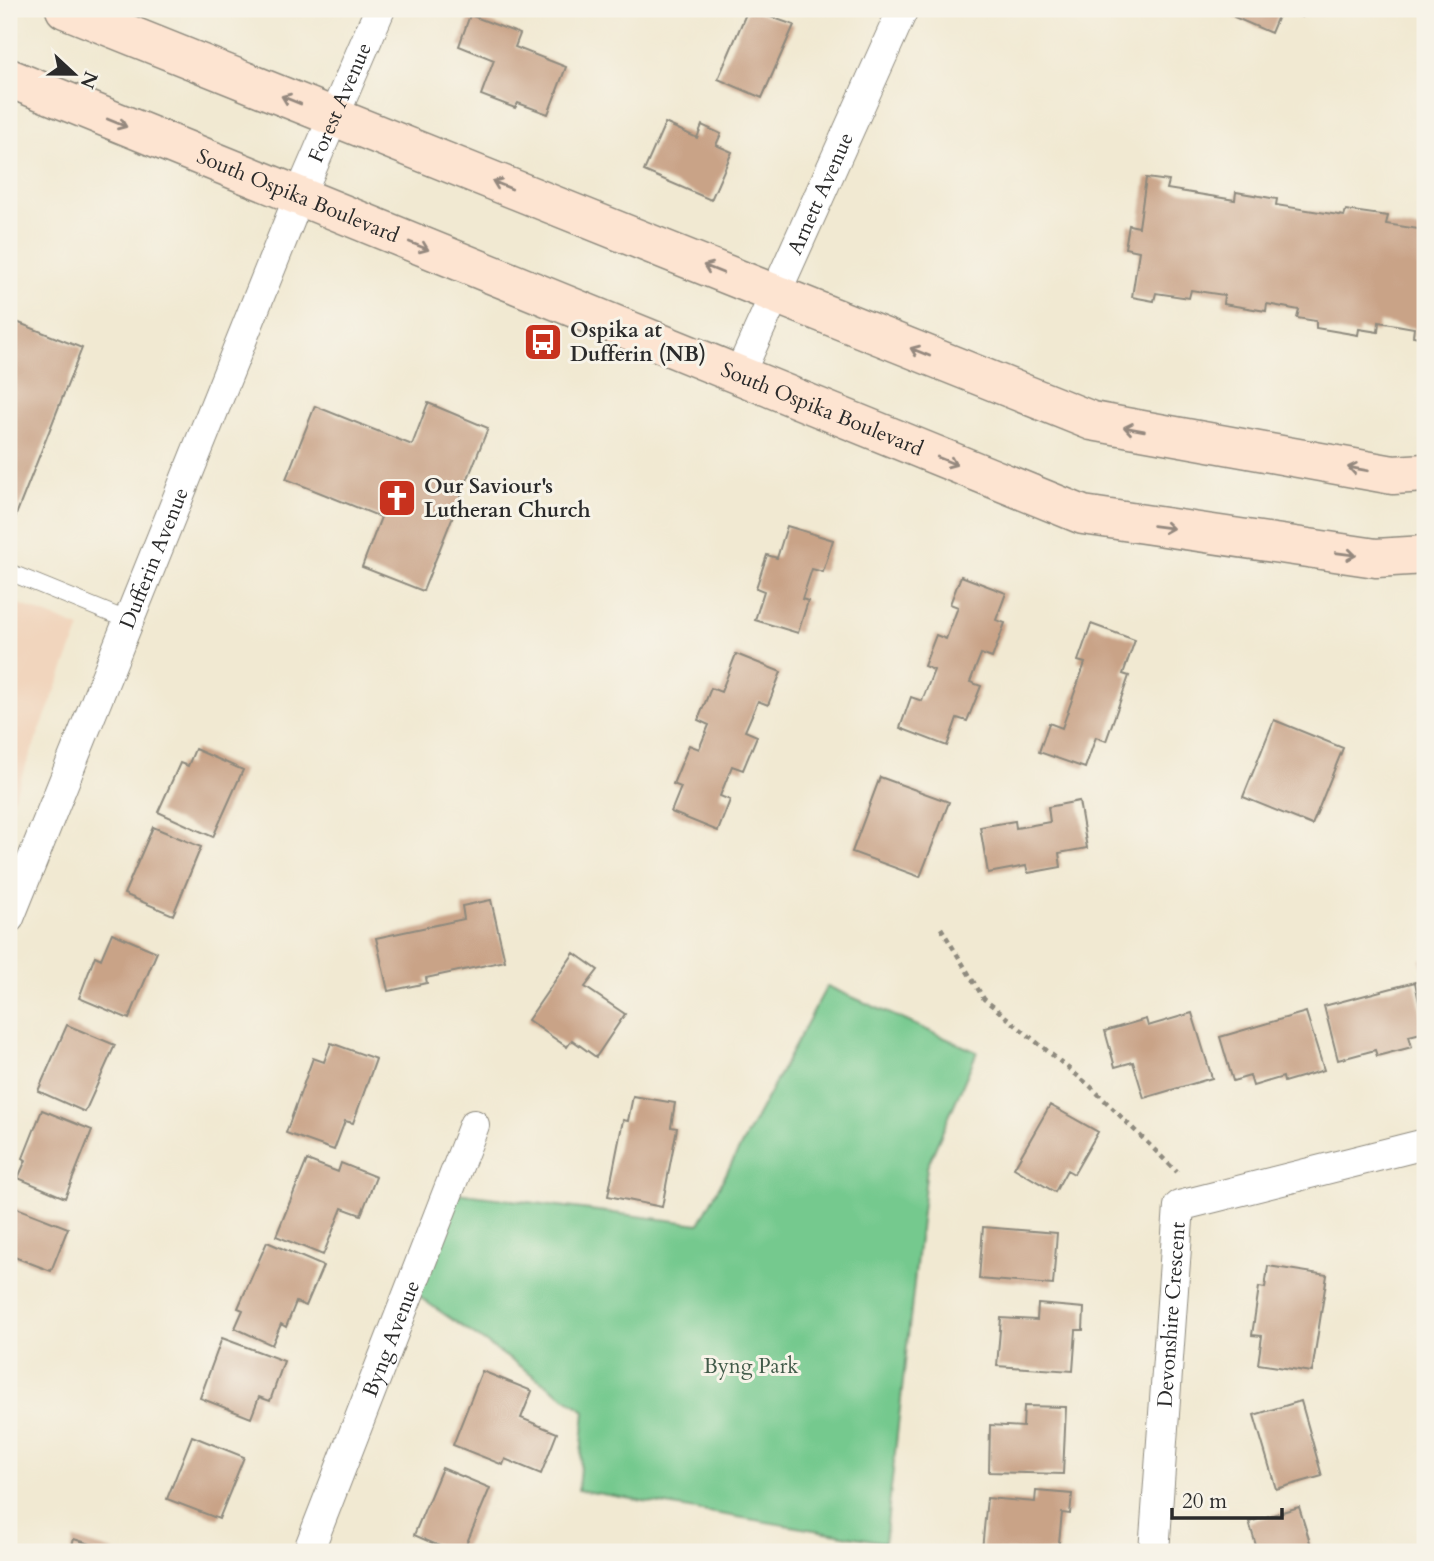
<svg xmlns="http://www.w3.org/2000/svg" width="1434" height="1561" viewBox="0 0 1434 1561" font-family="Cardo,serif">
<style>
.built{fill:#f1d5bd}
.green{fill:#74c98e;stroke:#507a5c;stroke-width:2}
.building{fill:#c9a387}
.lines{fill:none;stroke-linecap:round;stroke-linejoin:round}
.service-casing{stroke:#8e8a7e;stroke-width:18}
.minor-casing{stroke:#8e8a7e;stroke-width:32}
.secondary-casing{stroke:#8e8a7e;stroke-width:41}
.path{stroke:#8e8a7e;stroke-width:4.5;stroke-dasharray:5 5;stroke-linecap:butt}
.service{stroke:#fff;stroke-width:16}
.minor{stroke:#fff;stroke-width:30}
.secondary{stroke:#fde4d1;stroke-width:38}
.oneway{stroke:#94887e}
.labels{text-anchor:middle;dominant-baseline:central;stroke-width:6;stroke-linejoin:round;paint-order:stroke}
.street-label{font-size:21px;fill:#2b2b2b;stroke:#f7f3e8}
.poi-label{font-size:21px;font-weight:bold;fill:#2b2b2b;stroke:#f7f3e8;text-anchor:start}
.park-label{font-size:21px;fill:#415a49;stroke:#f7f3e8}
</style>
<rect width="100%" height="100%" fill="#f7f3e8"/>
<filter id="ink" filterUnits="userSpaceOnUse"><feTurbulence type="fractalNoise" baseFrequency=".0143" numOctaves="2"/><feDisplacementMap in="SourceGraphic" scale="14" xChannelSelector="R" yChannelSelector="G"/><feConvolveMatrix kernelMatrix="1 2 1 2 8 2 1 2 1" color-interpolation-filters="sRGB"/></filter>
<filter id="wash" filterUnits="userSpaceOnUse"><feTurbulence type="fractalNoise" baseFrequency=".00686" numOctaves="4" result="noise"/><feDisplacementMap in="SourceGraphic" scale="28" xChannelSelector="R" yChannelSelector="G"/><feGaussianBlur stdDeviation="1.57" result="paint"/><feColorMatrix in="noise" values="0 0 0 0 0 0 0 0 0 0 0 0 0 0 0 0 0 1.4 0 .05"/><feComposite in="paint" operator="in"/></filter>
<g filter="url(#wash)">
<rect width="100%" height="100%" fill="#f1e9d2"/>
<!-- built -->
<path class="built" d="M9 600 80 628 9 809Z"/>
<!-- green -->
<path class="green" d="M827 986 977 1052 927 1167 885 1542 578 1490 585 1411 409 1290 449 1192 699 1224Z"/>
<g id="blocks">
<!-- building -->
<path class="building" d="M504 9H526L522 16Z
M748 9 794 25 762 98 718 79Z
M1237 9H1281L1271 33 1234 17Z
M1282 9H1305L1302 17Z
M470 15 520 34 515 47 566 67 548 114 518 103 515 108 481 95 494 60 459 46Z
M665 123 697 138 702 125 721 134 716 145 732 152 711 200 644 171Z
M1146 178 1169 181 1167 189 1235 200 1236 192 1277 199 1276 205 1344 216 1346 210 1388 216 1386 224 1425 230V338L1413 336 1414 328 1379 322 1378 332 1359 329 1358 335 1316 328V321L1297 318 1299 310 1267 304 1266 311 1223 304 1224 295 1191 290 1189 298 1156 293 1154 301 1132 297 1139 251 1125 248 1129 225 1139 227Z
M9 319 82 348 14 520 9 518Z
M428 403 488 428 423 591 362 567 381 517 286 479 315 406 412 445Z
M787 526 833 540 823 572 812 569 802 599 808 601 798 633 755 620 764 591 756 588 767 555 777 558Z
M961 576 1006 593 996 620 1005 623 992 658 981 654 970 682 981 686 967 721 957 718 947 746 900 728 911 697 922 701 934 670 924 666 936 635 946 639 958 607 950 604Z
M1091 624 1135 640 1123 674 1129 676 1106 741 1096 737 1085 768 1039 752 1049 723 1062 728 1085 663 1078 661Z
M736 654 781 672 768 705 758 701 745 731 757 736 743 770 732 766 720 796 730 800 718 831 671 812 681 787 673 784 689 745 699 749 709 725 698 720 711 688 721 692Z
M1274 720 1343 748 1312 825 1243 797Z
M195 749 243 770 213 837 158 812 180 763 188 766Z
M880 777 949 802 920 877 852 852Z
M1079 801 1087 848 1059 853 1061 867 1028 873 1026 866 988 873 980 827 1015 821 1016 828 1050 822 1048 807Z
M153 827 201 847 173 915 124 894Z
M491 900 505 961 426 978 427 983 388 991 376 938 464 919 462 906Z
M112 933 157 952 129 1019 79 998 95 956 101 959Z
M574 953 598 970 585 987 625 1014 596 1057 572 1040 567 1047 528 1020Z
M1425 958V974L1420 960Z
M1415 982 1425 1032 1409 1036 1412 1047 1377 1056 1375 1050 1338 1060 1324 1006Z
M1306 1012 1324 1070 1284 1082 1283 1077 1253 1086 1250 1076 1233 1081 1220 1037Z
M1192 1013 1212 1078 1144 1098 1133 1062 1115 1067 1105 1031 1146 1019 1148 1026Z
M67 1025 115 1045 85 1112 38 1091Z
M331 1043 376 1059 353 1123 345 1121 334 1150 286 1133 313 1058 324 1062Z
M633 1096 675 1103 671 1127 677 1128 662 1207 608 1196 623 1120 628 1121Z
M1050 1105 1098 1132 1074 1174 1067 1170 1055 1192 1014 1168Z
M42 1110 92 1130 65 1198 18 1178 26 1160 23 1158Z
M307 1160 338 1172 341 1163 376 1177 361 1215 342 1208 323 1255 276 1236Z
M9 1205 68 1228 51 1271 9 1255Z
M983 1227 1057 1233 1053 1285 979 1279Z
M267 1242 323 1266 306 1306 296 1302 286 1327 281 1324 272 1345 235 1328 243 1310 238 1308Z
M1268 1266 1327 1275 1312 1372 1258 1364 1262 1336 1252 1335 1259 1287 1265 1288Z
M1038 1304 1084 1308 1083 1330H1076L1073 1371 997 1366 1001 1318 1037 1320Z
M222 1338 284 1361 270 1401 259 1397 251 1418 200 1398Z
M482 1371 532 1391 521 1418 557 1433 541 1474 505 1459 503 1465 453 1445Z
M1301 1401 1322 1476 1276 1489 1254 1415Z
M1024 1406 1066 1407 1063 1474 989 1472 990 1425 1023 1427Z
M192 1436 244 1457 219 1519 167 1499Z
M442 1468 490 1488 463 1552H453L414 1535Z
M1036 1491 1072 1494 1070 1514 1062 1513 1058 1552 982 1550 987 1498 1035 1502Z
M1299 1507 1313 1552H1258L1249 1522Z
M74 1539 116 1552H70Z"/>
</g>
</g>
<g filter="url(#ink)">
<use href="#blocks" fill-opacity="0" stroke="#8e8a7e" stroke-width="2"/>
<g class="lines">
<!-- service casing -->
<g class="service-casing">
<path id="service" d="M9 572 129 621"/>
</g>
<!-- minor casing -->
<g class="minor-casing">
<g id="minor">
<path id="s1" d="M738 377 903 9"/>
<path id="s2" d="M9 918 299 197 380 9"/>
<path id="s3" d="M308 1552 474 1125"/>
<path id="s4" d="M1154 1552 1179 1206 1425 1144"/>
</g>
</g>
<!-- secondary casing -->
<g class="secondary-casing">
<g id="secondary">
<path d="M65 9 1092 421 1393 475 1425 473"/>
<path id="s5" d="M9 78 1083 515 1376 558 1425 555"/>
</g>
</g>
<!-- path -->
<path class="path" d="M941 928 984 999 1090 1086 1177 1172"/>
<!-- service -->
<use href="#service" class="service"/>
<!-- minor -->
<use href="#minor" class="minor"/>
<!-- secondary -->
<use href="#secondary" class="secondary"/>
</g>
<!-- one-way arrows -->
<defs><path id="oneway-shaft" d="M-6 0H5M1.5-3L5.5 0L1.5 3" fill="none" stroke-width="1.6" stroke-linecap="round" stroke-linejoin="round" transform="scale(1.75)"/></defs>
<g class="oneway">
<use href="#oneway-shaft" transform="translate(291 100) rotate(-158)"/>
<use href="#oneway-shaft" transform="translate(117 123) rotate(22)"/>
<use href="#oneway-shaft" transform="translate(502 185) rotate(-158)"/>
<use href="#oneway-shaft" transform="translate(419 246) rotate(22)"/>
<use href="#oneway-shaft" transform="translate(713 269) rotate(-158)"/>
<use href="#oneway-shaft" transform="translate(920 352) rotate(-158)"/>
<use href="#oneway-shaft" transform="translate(1134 429) rotate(-170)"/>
<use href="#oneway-shaft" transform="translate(947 461) rotate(22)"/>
<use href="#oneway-shaft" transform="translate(1358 469) rotate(-170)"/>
<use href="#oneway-shaft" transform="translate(1163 527) rotate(8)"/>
<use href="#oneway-shaft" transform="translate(1346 554) rotate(8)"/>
</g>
</g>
<!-- icons -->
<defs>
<g id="bus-square" transform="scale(2.0125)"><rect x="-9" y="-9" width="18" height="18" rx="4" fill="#c8321e" stroke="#f7f3e8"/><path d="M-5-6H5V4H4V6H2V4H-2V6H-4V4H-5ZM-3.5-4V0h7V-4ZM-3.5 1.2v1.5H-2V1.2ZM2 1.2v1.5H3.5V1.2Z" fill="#fff"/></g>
<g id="church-square" transform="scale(2.0125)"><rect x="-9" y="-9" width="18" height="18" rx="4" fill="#c8321e" stroke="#f7f3e8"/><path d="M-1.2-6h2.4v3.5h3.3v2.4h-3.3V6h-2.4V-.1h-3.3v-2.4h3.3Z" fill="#fff"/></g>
</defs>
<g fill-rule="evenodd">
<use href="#bus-square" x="543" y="342"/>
<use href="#church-square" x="397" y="498"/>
</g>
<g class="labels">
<!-- street labels -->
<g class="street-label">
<text stroke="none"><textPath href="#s2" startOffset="880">Forest Avenue</textPath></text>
<text stroke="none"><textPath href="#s1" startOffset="201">Arnett Avenue</textPath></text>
<text stroke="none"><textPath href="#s5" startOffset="312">South Ospika Boulevard</textPath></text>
<text stroke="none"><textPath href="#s5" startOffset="878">South Ospika Boulevard</textPath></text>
<text stroke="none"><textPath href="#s2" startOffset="388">Dufferin Avenue</textPath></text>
<text stroke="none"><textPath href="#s4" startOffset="238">Devonshire Crescent</textPath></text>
<text stroke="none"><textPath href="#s3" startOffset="229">Byng Avenue</textPath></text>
</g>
<!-- poi labels -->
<g class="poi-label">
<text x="570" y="330">Ospika at<tspan x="570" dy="24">Dufferin (NB)</tspan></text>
<text x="424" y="486">Our Saviour's<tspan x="424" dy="24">Lutheran Church</tspan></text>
</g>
<!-- park labels -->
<g class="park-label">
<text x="751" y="1366">Byng Park</text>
</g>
</g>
<!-- margin -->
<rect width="1434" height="1561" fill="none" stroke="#f7f3e8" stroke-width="35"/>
<!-- north arrow -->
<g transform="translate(74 74) rotate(112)" stroke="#f7f3e8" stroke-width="5" paint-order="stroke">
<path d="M0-5L12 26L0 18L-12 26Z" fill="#2b2b2b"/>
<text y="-10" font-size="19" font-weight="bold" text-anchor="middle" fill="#2b2b2b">N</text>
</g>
<!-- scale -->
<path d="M1172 1508v10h110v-10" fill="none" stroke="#2b2b2b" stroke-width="3.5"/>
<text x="1182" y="1508" font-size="21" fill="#2b2b2b" stroke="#f7f3e8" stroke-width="5" paint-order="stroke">20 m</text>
</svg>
